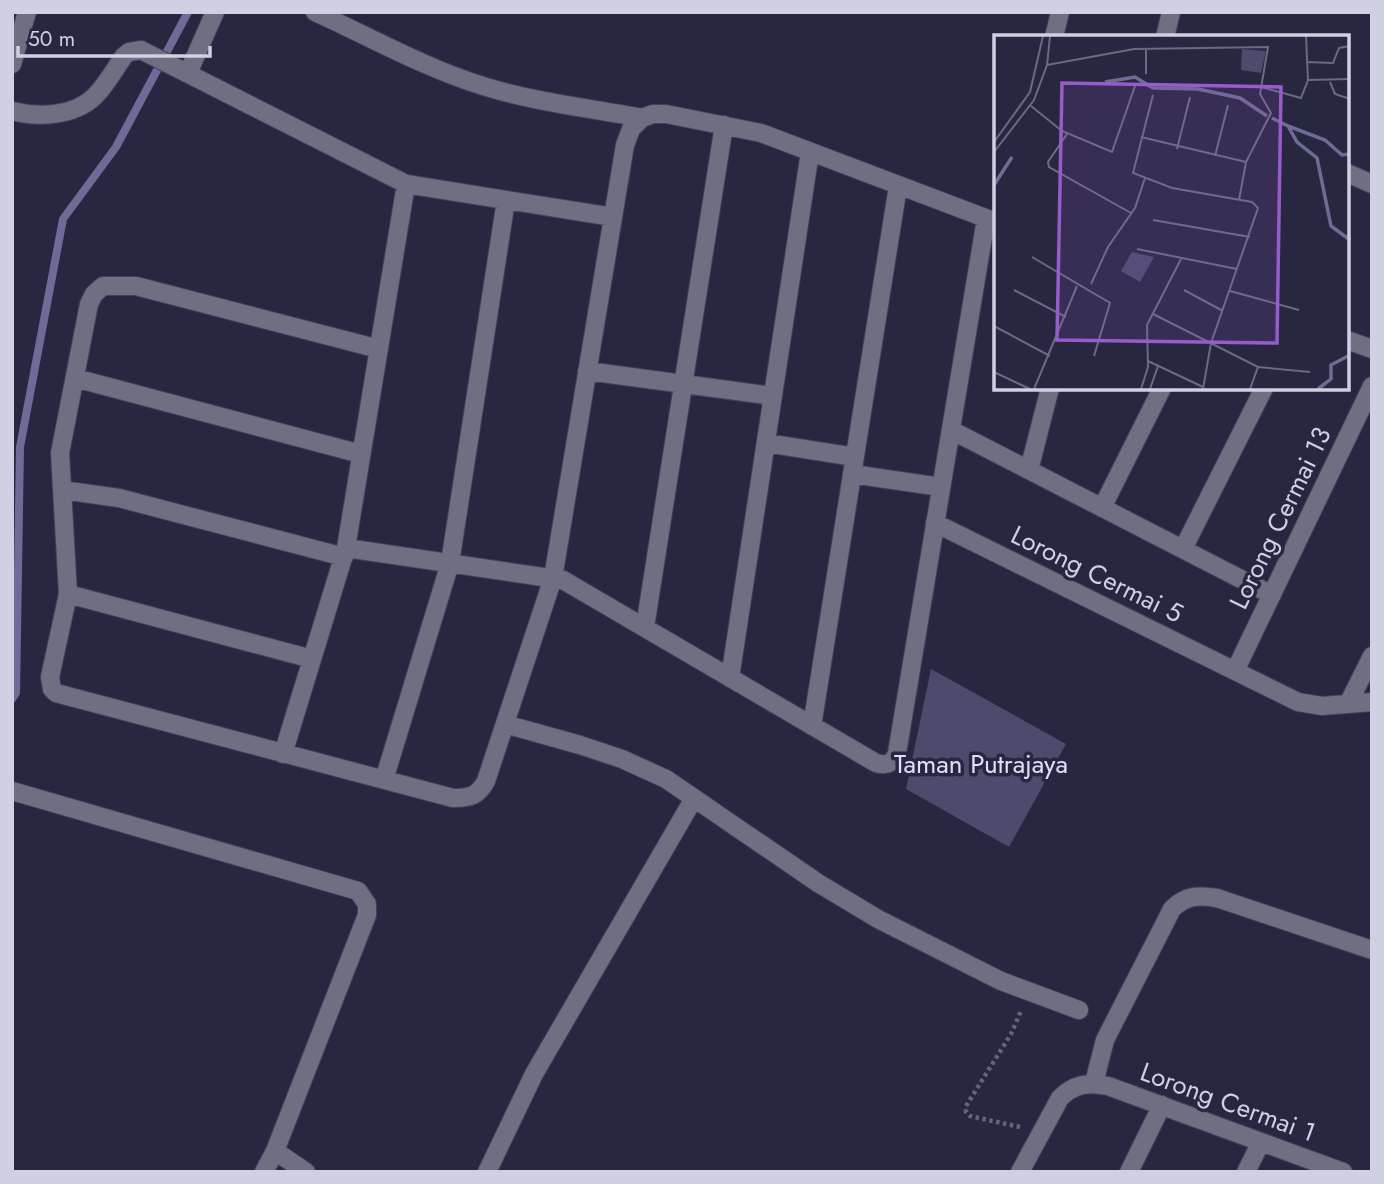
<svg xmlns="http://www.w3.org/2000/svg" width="1384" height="1184" viewBox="0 0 1384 1184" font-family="Jost,sans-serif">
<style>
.green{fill:#4d4a6e}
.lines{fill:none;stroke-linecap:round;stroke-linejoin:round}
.stream{stroke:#6f6b96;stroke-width:8}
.minor-casing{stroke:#44415b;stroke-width:20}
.path{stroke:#66647c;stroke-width:4.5;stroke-dasharray:3.5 3.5;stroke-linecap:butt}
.minor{stroke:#706f82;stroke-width:18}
.labels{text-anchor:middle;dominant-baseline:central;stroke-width:7;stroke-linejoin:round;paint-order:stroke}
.street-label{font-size:26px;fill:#d1d0e2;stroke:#292641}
.park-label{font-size:26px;fill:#e0dffb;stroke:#292641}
.inset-river{fill:none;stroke:#6f6b96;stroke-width:3.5}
.inset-road{fill:none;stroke:#6c6a81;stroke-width:2}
.view{fill:#955dca;fill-opacity:0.15;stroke:#955dca;stroke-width:3.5}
.inset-edge{fill:none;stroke:#d1d0e2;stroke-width:3.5}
</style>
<rect width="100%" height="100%" fill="#292641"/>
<!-- green -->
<path class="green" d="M931 669 1066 744 1009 847 906 789Z"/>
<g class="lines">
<!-- stream -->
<path class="stream" d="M12 699 16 693 20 447 63 219 116 147 188 12"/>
<!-- minor casing -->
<g class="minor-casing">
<path id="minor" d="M315 12C370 37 425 68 483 86 534 102 589 108 642 118L653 114H666L761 133 996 222
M1054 37 1060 12
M1165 37 1171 12
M12 64 27 12
M188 73 215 12
M12 111C39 118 75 116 95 96 106 85 115 69 124 56L129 52 141 50 406 184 613 217
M1347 173 1372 184
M1347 340 1372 349
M379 349 136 286H103L94 294 89 304 60 453 68 594 50 677 52 689 56 693 453 798C470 798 478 796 486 781L553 578 625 145 631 129 642 118
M587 371 773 396
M75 378 361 454
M951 430 1272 595
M766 443 855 457
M1029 470 1050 388
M852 474 941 487
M62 490 119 498 344 557
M1102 508 1162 388
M935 523 1298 702 1322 706 1372 702
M346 548 563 580 876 763C887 766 893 764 897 753L986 219
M1183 549 1264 388
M68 594 312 659
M645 627 724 125
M1235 671 1372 386
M730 678 810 152
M1348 704 1372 656
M505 724 580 745 622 759 666 779 818 883 878 919 1001 981 1079 1010
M812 726 898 186
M283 754 346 548 406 184
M384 780 450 563 506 200
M12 791 358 891 367 904V915L275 1151 264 1172
M1094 1083 1105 1040 1172 909C1186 895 1198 895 1217 898L1372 950
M275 1151 306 1172
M487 1172 534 1074 693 800
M1020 1172 1060 1098C1074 1084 1088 1082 1108 1086L1343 1172
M1129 1172 1162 1105
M1246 1172 1261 1142"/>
</g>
<!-- path -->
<path class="path" d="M1020 1127 970 1116 966 1112V1106L1011 1034 1021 1011"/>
<!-- minor -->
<use href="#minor" class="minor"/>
</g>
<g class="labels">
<!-- street labels -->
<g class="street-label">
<text transform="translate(1280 518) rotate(-64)">Lorong Cermai 13</text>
<text transform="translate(1097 574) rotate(26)">Lorong Cermai 5</text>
<text transform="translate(1228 1102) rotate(20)">Lorong Cermai 1</text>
</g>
<!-- park labels -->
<g class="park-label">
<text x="981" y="764">Taman Putrajaya</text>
</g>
</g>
<!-- overview -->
<g transform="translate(994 35)">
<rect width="355" height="355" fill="#292641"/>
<path d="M248 14 272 16 267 38 247 35ZM138 217 160 222 146 247 127 236Z" fill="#4d4a6e"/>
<path class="inset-river" d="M111 47 141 42 159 53 204 54 246 63 273 81M278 83 294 91 303 107 323 123 337 191 356 205M294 91 331 105 348 120 356 119M0 150 18 122M324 354 337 344V330L356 320"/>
<path class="inset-road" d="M312 1 314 45 356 44M313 27 339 28 345 13 356 11M53 30 140 14 274 12 266 59 277 78 252 127 245 165M152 39V13M336 47 341 59 356 64M267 52 307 63 314 45M159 60 139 138 178 153 258 167 264 173 217 308 209 354M37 71 68 96 118 117 141 51M73 99 54 127 55 132 137 178M147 102 252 127M0 107 36 57 49 1M183 114 196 62M0 117 40 65 53 30 56 1M221 121 234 70M159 185 256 202M143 214 243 234M38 222 116 268 100 321M97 249 114 212 141 173 151 143M20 255 72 282M190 255 229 276M236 256 305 275M159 279 264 332 316 337M0 291 56 321M154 326 209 352M0 337 36 354M40 354 83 251M147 354 154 332 153 290 187 224M156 354 164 331M256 354 264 332"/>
<path class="view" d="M68 48 287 52 283 308 63 305Z"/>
<rect width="355" height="355" class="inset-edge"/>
</g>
<!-- border -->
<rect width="1384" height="1184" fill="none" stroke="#d1d0e2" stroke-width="28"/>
<!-- scale -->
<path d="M18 46v10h192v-10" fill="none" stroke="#d1d0e2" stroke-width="3.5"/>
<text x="28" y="46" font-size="21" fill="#d1d0e2" stroke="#292641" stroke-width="5" paint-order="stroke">50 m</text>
</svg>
